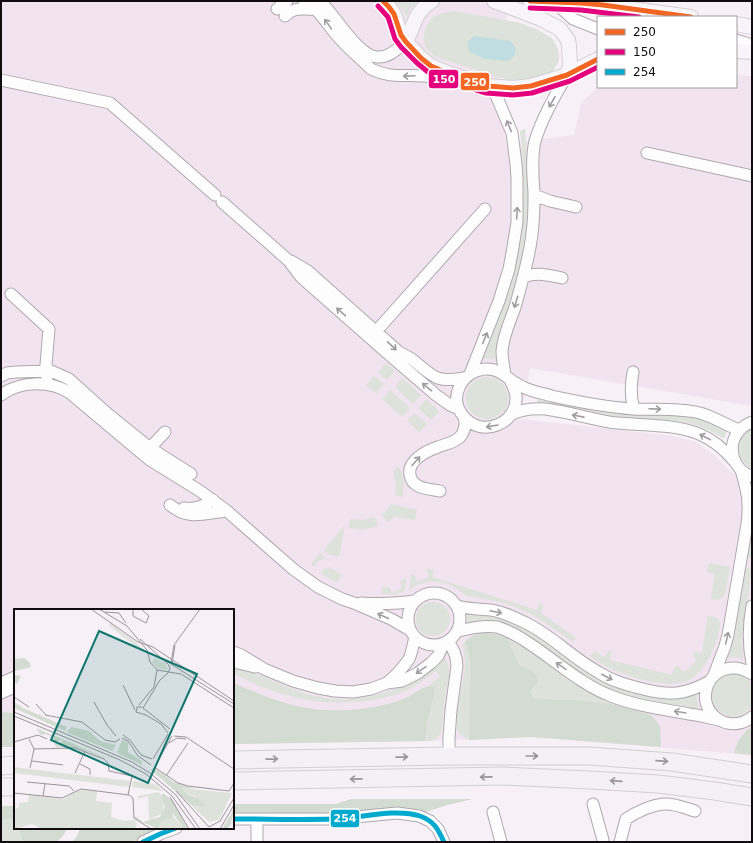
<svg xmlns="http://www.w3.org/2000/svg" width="753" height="843" viewBox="0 0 753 843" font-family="'DejaVu Sans',sans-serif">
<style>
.built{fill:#f1e3ef}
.green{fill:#dde2db}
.forest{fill:#d3dcd0}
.water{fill:#c0dde1}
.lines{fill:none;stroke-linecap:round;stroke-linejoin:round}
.minor-casing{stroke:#aea8ad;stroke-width:13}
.major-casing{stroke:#d2ced1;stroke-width:16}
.highway-casing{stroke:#d2ced1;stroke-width:19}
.minor{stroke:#fefdfe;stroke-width:11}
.major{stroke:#f7f5f9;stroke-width:14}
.highway{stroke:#f4f1f6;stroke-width:17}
.bus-1-casing{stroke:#fff;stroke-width:8}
.bus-2-casing{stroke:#fff;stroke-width:8}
.bus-3-casing{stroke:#fff;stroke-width:8}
.bus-1{stroke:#f26522;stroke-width:5}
.bus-2{stroke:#e5007d;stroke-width:5}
.bus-3{stroke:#00a9ce;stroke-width:5}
.oneway{stroke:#9f9d9f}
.oneway2{stroke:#99959a}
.inset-road{fill:none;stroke:#9b959b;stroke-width:1}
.view{fill:#0f766e;fill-opacity:0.15;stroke:#0f766e;stroke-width:2}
.inset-edge{fill:none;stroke:#100c10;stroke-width:2}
.line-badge{stroke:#fff;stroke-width:1.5}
.badge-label{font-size:11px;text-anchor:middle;font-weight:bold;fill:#fff}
</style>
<rect width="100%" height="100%" fill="#f8f0f7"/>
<!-- built -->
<path class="built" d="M1 1H508L498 105 502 117 506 144 574 135 581 103 598 87H736V75L752 76V406L530 368 520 419 672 436 696 442 714 455 732 473 752 480V755L531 737 432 741 233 744V610H15V747H1Z"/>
<!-- green -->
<path class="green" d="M395 1H418L410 9 407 17 402 9Z
M453 11 517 22 536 29 552 38 557 47 559 54V60L556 66 552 72 531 79 510 80 493 76 434 56C432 54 429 51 427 49 420 39 426 20 437 15 442 13 448 12 453 11Z
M525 129C530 181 530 231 516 282 511 302 502 320 497 340L496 348V359H482C490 339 500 318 507 297 524 241 527 189 520 131Z
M386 363 395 371 386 380 378 372Z
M374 376 384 384 376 393 366 385Z
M466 398a21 21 0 1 1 42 0a21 21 0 1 1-42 0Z
M402 378 421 395 413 404 395 387Z
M390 390 410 408 402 417 382 399Z
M538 396 631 413 679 416 698 419 727 431 724 439C708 429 698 425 679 421L613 416 537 402Z
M426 399 439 411 431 420 418 408Z
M414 413 427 424 419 432 407 421Z
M752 429V469C735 460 734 438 752 429Z
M398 466C405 474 404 487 403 497L395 495C397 487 396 480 393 472Z
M391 504 417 510 415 520 395 517 387 522 382 514 386 511Z
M375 517 378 526 363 530 348 528 350 519 362 520Z
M345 525 339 557 328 554 324 550Z
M752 529V558L747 557Z
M320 553 326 558 317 562 314 567 311 564Z
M709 563 730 567 725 594C722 600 718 600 711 599L715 574 707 572Z
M329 567 342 575 337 583 321 574 323 570Z
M745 568 752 569V570L742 635 743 659 734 657 728 658 733 643 735 633Z
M430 569 434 570 432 577 537 610 539 603 544 606 540 612 576 638 573 642 544 622 529 613 508 604 501 602 467 596 453 586 448 584 439 582 430 581 417 585 409 590 411 576 414 574 418 582 429 577 426 570Z
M406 578C406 581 406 585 405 588 402 596 388 594 381 594L382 587H389L392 593 402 588 400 581Z
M416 619a17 17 0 1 1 34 0a17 17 0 1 1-34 0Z
M467 615C483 616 497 617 512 622 540 633 561 655 585 672 606 686 629 693 654 696 662 698 670 699 678 698 684 698 690 696 696 694L699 709C668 704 636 701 607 689 568 672 542 636 501 624 495 622 489 620 483 620 478 620 473 622 468 623Z
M708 616 717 618 720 622C720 632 716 643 712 652 707 663 700 674 689 680 666 692 609 672 590 656L594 651 604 657 609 651 612 652 610 660 672 675 674 668 678 666 684 672 697 660 692 654 694 652 702 653Z
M507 638C534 650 555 671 579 687 589 694 601 699 612 704L573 700 534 699 530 691Z
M465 642 469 654 471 673 470 688 469 740C465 738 462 737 459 733 451 717 465 682 465 664 465 657 464 651 462 645Z
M445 658 448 665 449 670V677L444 702 442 729 440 734 437 738 432 741H425L434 687H427L440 677 436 671C426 679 416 686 405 691 388 698 372 701 354 702 310 705 271 694 233 673L234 666C245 670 257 674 268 679 285 686 302 694 320 697 352 704 393 694 420 677 428 671 436 665 445 658Z
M733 674C741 675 746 677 751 683 753 689 753 699 752 705 751 708 749 710 746 712 730 726 705 707 714 687 718 678 725 675 733 674Z
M1 819H15V828H19L22 840 24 842H1Z"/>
<!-- forest -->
<path class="forest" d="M481 633C491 633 498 634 507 638L519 665 535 673 538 681 530 691 534 699 573 700 612 704 651 715 660 726 661 747 531 737 469 740 470 688 471 673 469 654 465 642 472 636Z
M233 683C248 689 263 696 279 701 313 713 353 713 388 704 395 702 402 700 408 697 414 694 421 688 427 687 429 686 432 687 434 687L435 689 428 720 425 741 233 744Z
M1 712 15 713V747H1Z
M748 729H752V755L734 753 738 741Z
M351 799H473L447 805 420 814 336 817 233 816V804H336Z
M1 806H15V819H1Z
M19 828H68L62 837 56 842H24L22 840Z
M80 828H168L151 833 132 842H72C76 838 79 834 80 828Z"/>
<!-- water -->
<path class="water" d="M474 36 510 41 516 48 515 55 508 61 485 59 470 52 467 43Z"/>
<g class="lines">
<!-- minor casing -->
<g class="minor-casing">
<path id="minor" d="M304 1C321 10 328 27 341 40 350 50 361 59 371 69 392 79 403 74 424 76 436 77 447 80 459 81
M320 1C334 13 359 59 379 57 390 57 398 48 406 42
M553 1 573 19 598 29
M277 9 284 3 287 1
M285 16C295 6 301 10 314 9
M736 40 752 45
M1 80 110 103 215 195
M647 153 752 176
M534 195 550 201 576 207
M222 202 288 260 301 277 385 351 436 395 450 405 459 409
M291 261 308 271 399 352C404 355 409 357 413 360 434 377 436 383 464 378
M524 277C536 272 549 275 562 278
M11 294 49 329 46 365 47 378
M372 336 485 209
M633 372C631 385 630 396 634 409
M470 374 499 301 509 269 512 253 517 222V178L516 164 512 133 496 95 488 86
M505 375C504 367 502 359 502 351 503 335 511 320 516 304 523 278 531 251 533 224 534 214 534 203 534 193 533 176 531 158 535 141 542 118 555 96 567 75
M1 376 7 373 16 372 51 371 69 379 108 414 150 448 191 474
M510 380C513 385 515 390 516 396 518 424 482 438 464 417 447 398 462 370 486 369 501 368 510 382 523 387 532 392 543 393 552 396 579 402 606 407 633 409 655 410 679 408 700 413 714 417 726 425 739 430
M1 395C20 381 49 380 70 393L139 451 150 460 200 491 227 511 293 569 318 587 342 599 354 603 391 619 410 630
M510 415C521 409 534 408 546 409 567 412 588 418 609 422 638 426 672 423 699 434 714 440 725 450 735 462
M752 422C747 424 742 427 739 431 726 446 733 471 752 476
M146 454 150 448 165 432
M440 491C430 489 412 489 410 475 407 461 426 451 438 447 445 444 454 443 460 437 465 431 466 424 464 417
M170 505C189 521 205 513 227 511
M184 508C195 510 204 506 213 500
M408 619a26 26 0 1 1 52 0a26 26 0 1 1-52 0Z
M361 603C379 604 396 604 414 601
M457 606C468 609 479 609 491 610 504 612 516 618 528 624 553 637 573 658 598 672 612 681 627 685 643 689 670 696 685 695 710 681
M752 606C748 627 748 643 752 664
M458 631C470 628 484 625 497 627 507 630 518 636 527 642 555 660 580 684 611 696 636 706 663 709 689 714 699 715 709 718 719 720
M448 641C453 649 457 656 457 666L451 710 449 738V756
M233 652 241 655 264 669 293 681 318 688 335 691 353 692 371 689 387 683 402 681 418 673 431 663 438 656 444 643
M233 661 238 663 255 667
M752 674C744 669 736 666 726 669 718 671 712 676 708 684 696 712 728 736 752 717
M714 675 725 646 728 635 747 524C750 503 747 490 741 470
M1 683 15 677
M387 683C395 676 403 668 409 659 412 653 413 644 415 637
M1 693 15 687
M593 804 603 840
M493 812 501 842
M233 819H335L397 813 419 816 430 821 438 829 444 842
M143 842 160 834 176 828
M257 842V819
M620 842 626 819C636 812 652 805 664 804 674 803 685 808 695 811"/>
</g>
<!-- major casing -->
<g class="major-casing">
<path id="major" d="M383 1 389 7 394 14 401 35 406 42 421 58 431 66 450 74 488 86 513 88 531 86 567 75 598 59
M494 1 541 19 560 29 568 40 569 46 570 64 568 74
M530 1 581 3 603 5 691 17
M736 24 752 27
M406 41C415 25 414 12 432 1
M736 51 752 52"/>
</g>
<!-- highway casing -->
<g class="highway-casing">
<path id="highway" d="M233 760 449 756H589L672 762 752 774
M1 766 15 765
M233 781 503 776 590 780 658 784 715 791 752 797
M1 787H15"/>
</g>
<!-- minor -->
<use href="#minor" class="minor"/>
<!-- major -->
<use href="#major" class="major"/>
<!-- highway -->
<use href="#highway" class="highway"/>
<!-- bus-1 casing -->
<g class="bus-1-casing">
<path id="bus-1" d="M383 1 389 7 394 14 401 35 406 42 421 58 431 66 450 74 488 86 513 88 531 86 567 75 598 59
M530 1 581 3 603 5 691 17"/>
</g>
<!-- bus-2 casing -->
<g class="bus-2-casing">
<path id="bus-2" d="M378 6 388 17 395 39 401 47 417 63 428 72 448 81 486 93 513 95 532 93 570 81 598 67
M530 8 581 10 639 17"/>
</g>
<!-- bus-3 casing -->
<g class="bus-3-casing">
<path id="bus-3" d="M233 819C267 819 301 820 334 819 360 818 396 808 420 816 434 821 438 829 444 842
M143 842 160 834 176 828"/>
</g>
<!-- bus-1 -->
<use href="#bus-1" class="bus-1"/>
<!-- bus-2 -->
<use href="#bus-2" class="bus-2"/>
<!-- bus-3 -->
<use href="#bus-3" class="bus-3"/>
</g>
<!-- one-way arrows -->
<defs><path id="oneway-shaft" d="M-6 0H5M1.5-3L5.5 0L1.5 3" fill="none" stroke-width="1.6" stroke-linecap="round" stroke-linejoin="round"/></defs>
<g class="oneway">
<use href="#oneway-shaft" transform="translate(328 24) rotate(-125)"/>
<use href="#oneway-shaft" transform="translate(409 76) rotate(178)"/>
<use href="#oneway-shaft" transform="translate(552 102) rotate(119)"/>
<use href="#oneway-shaft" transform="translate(509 126) rotate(-112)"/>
<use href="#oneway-shaft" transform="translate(517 213) rotate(-87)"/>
<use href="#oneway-shaft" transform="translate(516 302) rotate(107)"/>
<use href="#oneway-shaft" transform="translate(341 312) rotate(-139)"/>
<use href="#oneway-shaft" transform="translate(485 338) rotate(-67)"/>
<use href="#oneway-shaft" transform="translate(392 346) rotate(43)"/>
<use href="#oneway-shaft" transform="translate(427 387) rotate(-141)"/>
<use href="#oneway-shaft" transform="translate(655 409) rotate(2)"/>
<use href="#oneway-shaft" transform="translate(578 416) rotate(-169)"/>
<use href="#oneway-shaft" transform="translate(492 426) rotate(170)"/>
<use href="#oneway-shaft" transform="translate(705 437) rotate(-153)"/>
<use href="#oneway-shaft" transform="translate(416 461) rotate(-48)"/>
<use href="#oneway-shaft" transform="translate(496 612) rotate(12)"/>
<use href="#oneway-shaft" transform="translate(383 616) rotate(-156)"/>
<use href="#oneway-shaft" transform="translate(727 638) rotate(-77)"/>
<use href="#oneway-shaft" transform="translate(561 666) rotate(-145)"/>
<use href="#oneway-shaft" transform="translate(421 670) rotate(145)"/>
<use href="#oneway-shaft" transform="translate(607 677) rotate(27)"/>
<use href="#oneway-shaft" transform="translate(680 712) rotate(-171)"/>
</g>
<g class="oneway2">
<use href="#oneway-shaft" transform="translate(532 756)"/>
<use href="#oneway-shaft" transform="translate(402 757) rotate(-1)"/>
<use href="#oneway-shaft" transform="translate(272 759) rotate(-1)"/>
<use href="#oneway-shaft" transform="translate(662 761) rotate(4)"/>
<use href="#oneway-shaft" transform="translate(486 777) rotate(179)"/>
<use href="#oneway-shaft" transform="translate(356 779) rotate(179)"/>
<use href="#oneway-shaft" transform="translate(616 781) rotate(-176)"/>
</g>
<!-- overview -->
<g transform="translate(14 609)">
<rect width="220" height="220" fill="#f8f0f7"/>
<path d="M97 15 119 31 127 38 128 42 94 16ZM140 49 151 54 154 61 145 60 138 54ZM0 158 116 172 115 178 0 164ZM119 172 141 175 149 182 118 178ZM166 179 196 182 218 184 205 211 195 213 177 196 185 198 182 187 173 185ZM65 181 83 182 82 192 98 194 97 208 110 212 120 211 123 214 121 220H27L18 215 0 220V201L5 198V194L14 193 15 186 49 190ZM145 183 150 191 149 204 135 211 134 187 124 190V187ZM157 204 169 220H144L147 213 157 209Z" fill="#dde2db"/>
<path d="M10 49 16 54 17 58 1 62V66L7 67 3 75 0 72V50ZM0 93 9 99 53 118 51 122 0 99ZM58 118 75 122 86 132 102 136 98 142 52 123ZM22 119 48 130 47 131 40 133V128L31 125 27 126ZM49 130 78 143 100 152 64 139 42 138 40 134H47ZM108 131 114 133V143L128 152V156L103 144ZM140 159 160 173 182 180 167 179 173 185 184 189 190 196 189 198 177 196 137 161ZM149 184 159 192 174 220H169L159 204 158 209 147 213 144 220 121 210V207L129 213 146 208 151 198 147 187ZM220 200 217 215 213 220H208Z" fill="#d3dcd0"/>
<path class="inset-road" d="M77 0 124 33 139 38 220 92M85 0 113 17 133 41 136 53 143 61 167 65 220 99M119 0V7L132 14 135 7 127 0M91 3 105 4 112 14M126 30 154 55 156 59 154 64M149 50 220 95M157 54 160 36 186 0M158 55 161 36M154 64 146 71 129 99 156 120M109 76 121 101M0 88 15 98M80 93 93 116 102 127M22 95 32 106M125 96 140 78 143 61M128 98H123L122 103 132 106 147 115 154 124M0 103 118 153 136 164 162 186 186 220M31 106 68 113 91 131 101 133 106 130M0 107 106 151 132 165 158 187 182 220M109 126 116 131 127 146 138 150M160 127 172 128 220 160M108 129 114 132 124 147 137 156M15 130 20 140 16 159M0 133 24 126 33 130M155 134 163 129 172 130M20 140 61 139 90 150 94 154 95 162 118 167 114 186M139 150 154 125M18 152 49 156M144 152 158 127M66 155 76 160V166M140 158 164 174 174 177 215 182 220 174M61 164 71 142M152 167 174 134M13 173 55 177 60 182M162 182 195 218 206 212 220 189M0 184 48 189 67 180 115 186 119 189 120 209 137 220M29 187 31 175M156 188 175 220M206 220 220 196"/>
<path class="view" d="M85 22 183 65 134 174 37 131Z"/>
<rect width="220" height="220" class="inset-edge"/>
</g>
<g class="line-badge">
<rect x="428" y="69" width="31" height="20" rx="4" fill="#e5007d"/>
<rect x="460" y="72" width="30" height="19" rx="4" fill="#f26522"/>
<rect x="330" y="809" width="30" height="19" rx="4" fill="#00a9ce"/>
</g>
<g class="badge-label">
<text x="444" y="83">150</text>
<text x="475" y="86">250</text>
<text x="345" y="822">254</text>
</g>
<!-- border -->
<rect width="753" height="843" fill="none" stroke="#100c10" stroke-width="4"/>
<!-- legend -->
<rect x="597" y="16" width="140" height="72" fill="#ffffff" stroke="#9f9e9f"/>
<rect x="605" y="29" width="20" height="6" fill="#f26522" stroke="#9f9e9f"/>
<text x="633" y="36" font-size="12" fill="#100c10">250</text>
<rect x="605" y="49" width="20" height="6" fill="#e5007d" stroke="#9f9e9f"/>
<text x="633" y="56" font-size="12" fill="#100c10">150</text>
<rect x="605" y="69" width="20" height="6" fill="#00a9ce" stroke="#9f9e9f"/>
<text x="633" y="76" font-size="12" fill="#100c10">254</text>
</svg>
